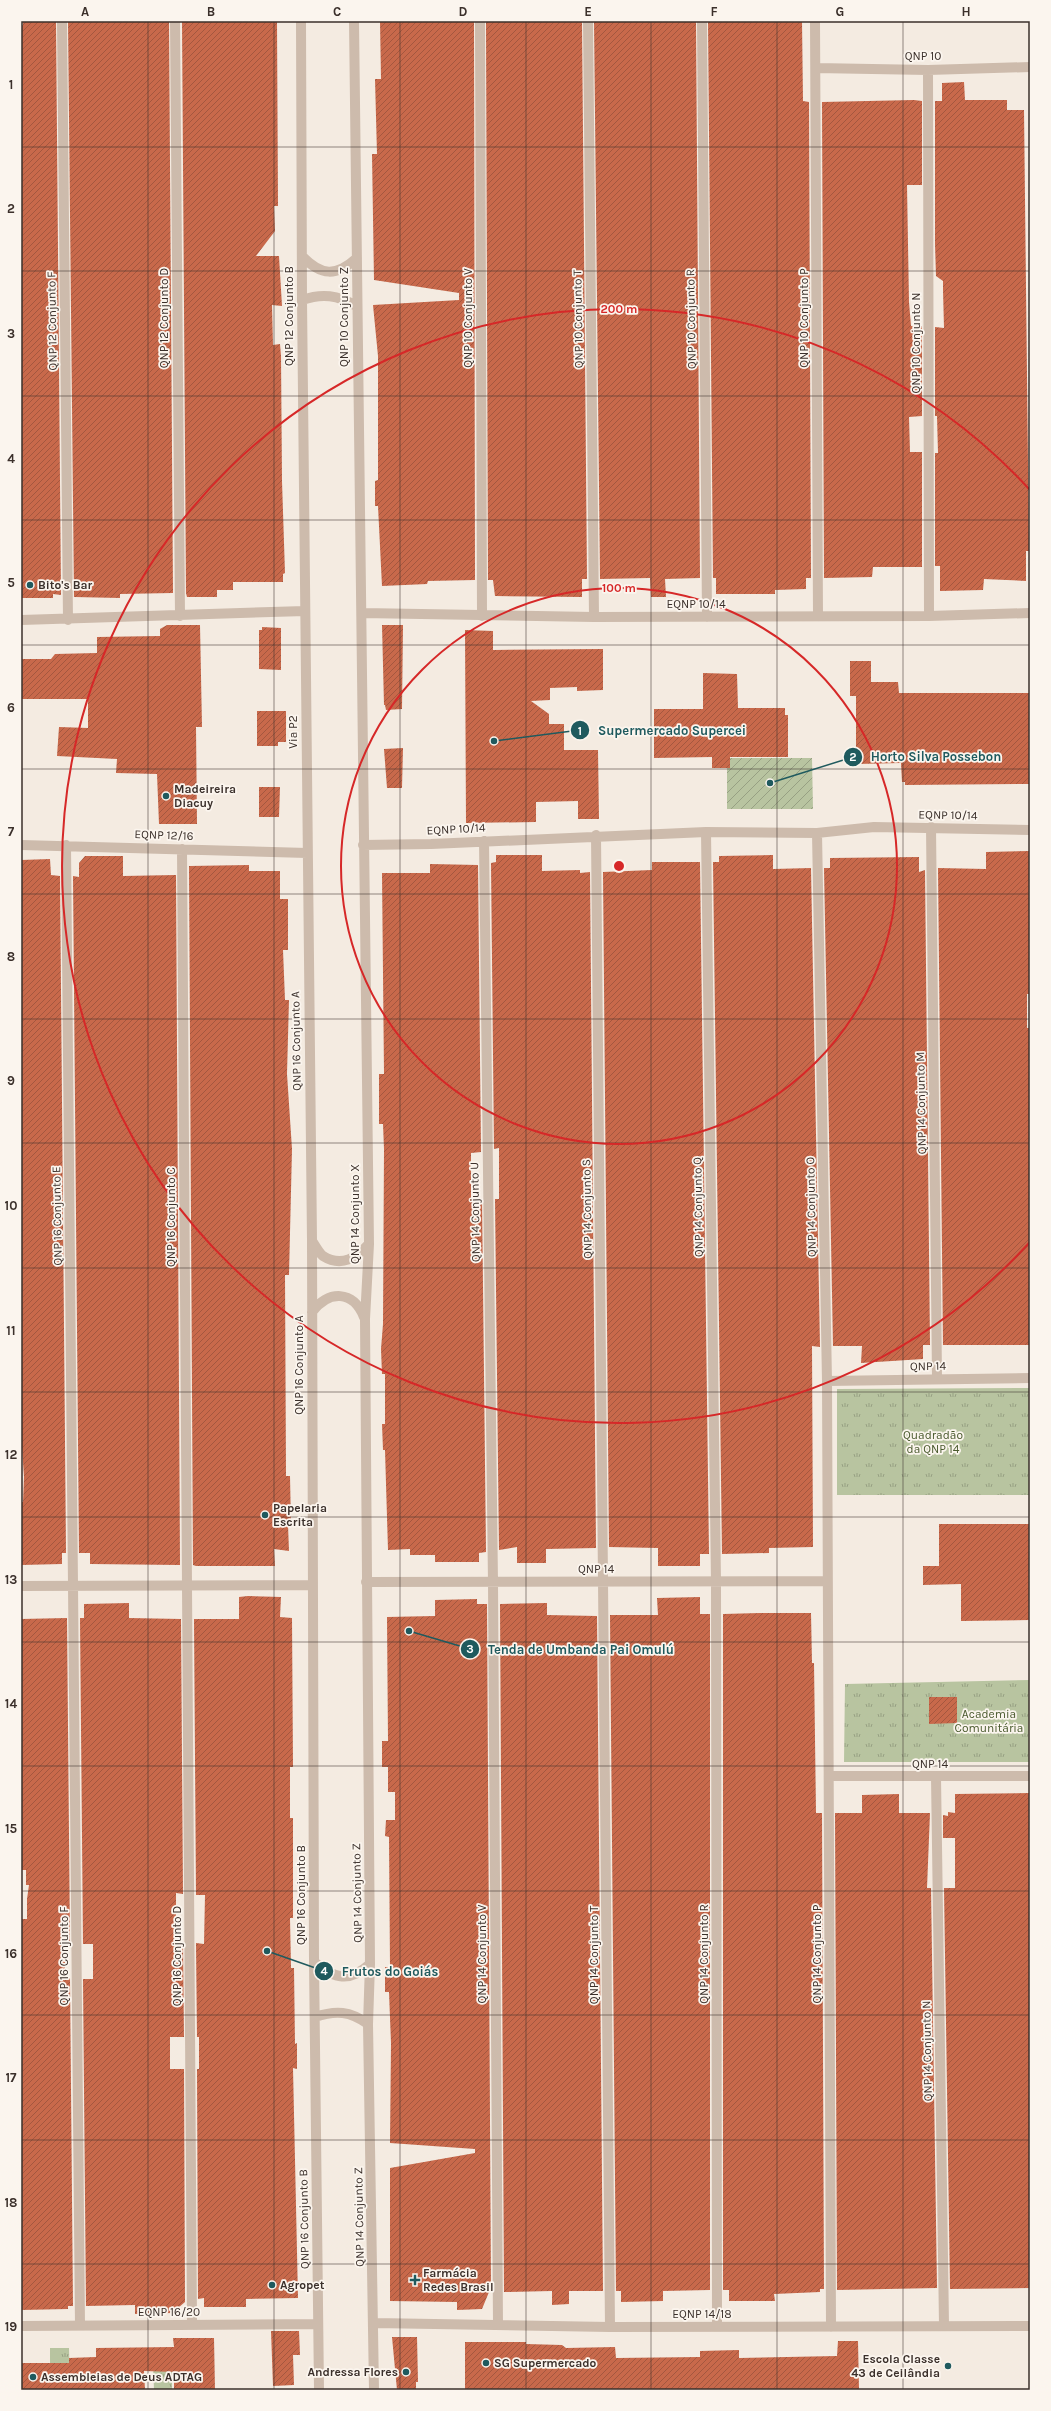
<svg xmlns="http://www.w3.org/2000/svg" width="1051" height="2411" viewBox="0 0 1051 2411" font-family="Karla,sans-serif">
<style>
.grass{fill:url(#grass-tufts)}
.garden{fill:url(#garden-furrows)}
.building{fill:url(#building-hatch)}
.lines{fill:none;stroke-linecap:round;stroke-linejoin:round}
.minor{stroke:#cdbbac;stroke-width:10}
.grid{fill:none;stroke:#3b302b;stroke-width:1;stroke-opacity:0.55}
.ring{fill:none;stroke:#d62828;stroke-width:2}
.poi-dot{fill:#1f5a5e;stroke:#fbf5ee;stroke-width:1.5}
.labels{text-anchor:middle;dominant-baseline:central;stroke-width:3.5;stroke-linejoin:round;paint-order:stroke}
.street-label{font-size:12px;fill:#3b302b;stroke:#fbf5ee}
.poi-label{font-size:12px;font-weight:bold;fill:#3b302b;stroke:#fbf5ee;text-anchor:start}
.park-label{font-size:12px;fill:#4a5a2e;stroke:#fbf5ee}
.centre{fill:#d62828;stroke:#fbf5ee;stroke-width:2}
.ring-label{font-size:12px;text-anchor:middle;font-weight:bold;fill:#d62828;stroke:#fbf5ee;stroke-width:3.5;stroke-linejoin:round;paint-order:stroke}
.leader{fill:none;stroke:#1f5a5e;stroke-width:1.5}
.callout-dot{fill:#1f5a5e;stroke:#fbf5ee;stroke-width:1.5}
.mark-label{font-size:12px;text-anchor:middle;font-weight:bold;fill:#fff}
.callout-label{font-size:13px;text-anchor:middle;font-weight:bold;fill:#1f5a5e;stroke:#fbf5ee;stroke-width:3.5;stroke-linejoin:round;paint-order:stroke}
.neatline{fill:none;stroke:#3b302b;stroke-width:1.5}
.grid-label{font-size:13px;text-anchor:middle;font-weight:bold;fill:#3b302b}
</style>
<defs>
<pattern id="grass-tufts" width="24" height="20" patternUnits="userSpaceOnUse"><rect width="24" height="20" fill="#b8c4a0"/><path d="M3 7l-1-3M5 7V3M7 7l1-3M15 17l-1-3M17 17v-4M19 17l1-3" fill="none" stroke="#97a083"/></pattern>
<pattern id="garden-furrows" width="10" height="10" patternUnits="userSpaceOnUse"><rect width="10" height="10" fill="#b8c4a0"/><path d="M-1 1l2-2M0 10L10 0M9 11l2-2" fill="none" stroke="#97a083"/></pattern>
<pattern id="building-hatch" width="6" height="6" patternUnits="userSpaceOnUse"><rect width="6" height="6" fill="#c8694b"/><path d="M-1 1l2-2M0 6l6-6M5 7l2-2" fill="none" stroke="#a4573f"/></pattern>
</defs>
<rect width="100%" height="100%" fill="#f4ebe1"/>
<!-- grass -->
<path class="grass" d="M1030 1388V1495H837V1389Z
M1030 1680V1762H844L845 1684Z
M50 2348H69L70 2390H50Z
M153 2364H172V2390H154Z"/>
<!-- garden -->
<path class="garden" d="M727 758H812L813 809H727Z"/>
<!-- building -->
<path class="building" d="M23 21H56L61 595 53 594V598H21V26L23 25Z
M68 21H169L173 593 120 594V598L74 597Z
M182 21H277L278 206H274L275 231 256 256H279L282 306 272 305 273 345 280 344 281 356 282 481 285 573 283 574V582H233V590H217V597H187L186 593Z
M380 21H474L475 580 428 581 427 584 382 586 378 506H375V481L378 480V356L373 305 459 300V293L374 280 372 154H377L375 79H381Z
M486 21H582L587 579H582V597L495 596 493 580H488Z
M594 21H696L700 578 665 579 666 597H651L650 578 600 579Z
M708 21H802L803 101 809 102 811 578H806V589L775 590V594H716V578H713Z
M964 82 965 100H1007V110H1024L1029 551H1026V581L984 579 983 590 940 591V566H935V453H938L937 416H935V327L944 328 943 290V281L936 276 935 244V101H942V83Z
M914 100 922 101V185H907L909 302 911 326H922V416L909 417 910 452H922V567H873L872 577 824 578 822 102Z
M167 625H200L202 727H196L197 824H159L157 774 116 773 117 759 57 756 59 727 88 728V699H21V659H51L55 654 97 653V637L160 636V629Z
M382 625H403L402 709 386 710 385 705H384Z
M262 627 281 628V670L259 669V630H262Z
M465 630 493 631V650L603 649V690L577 691V687L550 688V700L531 701 549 714V724H564V750H598L599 819H578V801L536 802V822L466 823Z
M850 661H871V682H898L899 693H1030V784L905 785V782H902L901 763 856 764V696H850Z
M703 673 737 674 738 708H785V715H788V757H730V768H712V757L654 758V709H703Z
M257 711H286V742H278V746H257Z
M403 748 402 788H387L384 749Z
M259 787H280L279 817H259Z
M1030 851V994H1027V1028H1029L1030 1044V1345H943L938 868 986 869V852Z
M496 855H542V871L580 870V873L590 872 596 1548 546 1549V1563H517V1547L499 1550 495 1199H499V1148L494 1149 491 863 496 862Z
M773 855V869L811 868 820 1347 812 1346 813 1547 769 1548V1553L722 1554 713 862H719V856Z
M85 856H123V876L176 875 180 1565 90 1564V1553H79L73 876 79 877V863Z
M919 857V872L925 870 930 1345H923V1359L861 1363 862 1346H833L824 868H830V858Z
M50 859 51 875 60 876 66 1553H62V1564L21 1565V1502H23L24 1477 21 1433V860Z
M652 862H700L709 1554H700V1566H658V1548L609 1547 603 872 652 870Z
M430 864 478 865 481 1152 471 1153V1198H482L486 1552 479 1553V1562H435V1555H410V1549L388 1550 385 1450H383L382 1424H385V1374H382L381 1349 383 1324 384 1149 383 1124H379V1074H384L382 873H430Z
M249 865V871H280V899H288V950H283L285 1000H289L287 1074 292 1149 289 1275H285L286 1476H290L291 1525H288L289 1551 274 1549 275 1566H196L193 1565 189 866Z
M939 1524H1030V1620L961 1621V1584L923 1585V1566H939Z
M248 1596 281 1597 280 1617 292 1618 293 1767H290V1818H293V1918H290L291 1968H294L295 2044 297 2043V2069L293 2068 298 2298 246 2299V2307H204V2298L198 2299 197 2069H199V2037H197L196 1943 204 1944 205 1895H196L194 1619H239V1597Z
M700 1597V1614H710V2290L663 2291V2301L621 2302V2291H616L610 1615H658L657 1598Z
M477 1599V1604H487L491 2292H489L482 2309 457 2310V2302L390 2301V2168L475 2153V2149L390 2143 391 2043 389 1992H385V1967H390L389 1837 385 1836 386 1820H395V1792H388V1767H382V1741H388L387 1617 435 1616V1600Z
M129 1603V1618L181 1619 183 1894 176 1893V1943H183L184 2037H170V2069H184L185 2302 172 2313 135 2314V2305L86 2306 83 1979H93V1944H83L80 1618H84V1604Z
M547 1603V1615L597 1616 603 2291H569V2304L552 2305V2291L504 2292 500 1604Z
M760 1613H811L812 1663H814L816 1813H822L824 2289H820V2292L774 2294 775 2301H729V2290H723V1614Z
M67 1618 70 1944H65V1978H70L73 2306H68V2309L21 2310V1919H27V1899L29 1885H26V1870H21V1619Z
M929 1697H957V1723L929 1724Z
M1030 1793V2288L950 2289 944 1888H955V1838H943V1815L948 1816V1812L955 1813V1794Z
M899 1794V1813H930L927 1888H931L937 2288 837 2290 835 1813H862V1795Z
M271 2331H299L300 2355H293L294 2385 273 2386Z
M392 2337H417L418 2382H416V2390H397Z
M173 2338H214L215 2390H174V2372L144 2371 145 2390H21V2363H69V2358L96 2357V2348L174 2347Z
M838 2341H858L859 2390H465V2342H526V2344L562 2345 566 2348 615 2347 616 2358 700 2357V2351L739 2350V2358L837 2356Z"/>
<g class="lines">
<!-- minor -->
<path class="minor" d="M62 21 68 620
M175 21 180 616
M301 21 302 300 312 1241 314 1962 319 2390
M354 21 369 1244 365 1319 370 1964 368 2024 374 2390
M480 21 482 616
M588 21 594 617
M702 21 707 617
M815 21 818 616
M816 68 928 70 1030 67
M928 70 929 616
M302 256C321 276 336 277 357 258
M302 300C322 293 338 295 356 306
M362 613 594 617 929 616 1030 613
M21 620 305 611
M931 827 937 1378
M706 832 716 1582 717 2327
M817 833 827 1381 831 2327
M596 835 610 2327
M484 841 493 1583 498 2325
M21 845 307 853
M66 845 80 2326
M363 845 431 844 706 832 817 833 874 827 1030 830
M182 849 192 2325
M312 1241C315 1245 319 1253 323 1256 342 1268 357 1257 369 1244
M312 1312C329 1290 353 1290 364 1317
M827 1381 1030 1378
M366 1582 826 1581
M21 1586 313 1585
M830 1776H1030
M936 1777 944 2325
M314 1962C335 1979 349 1983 370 1964
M315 2017C336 2010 350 2011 368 2024
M374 2323 610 2327 1030 2326
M21 2326 318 2324"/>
</g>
<!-- grid -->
<path class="grid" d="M148 21V2390M274 21V2390M400 21V2390M526 21V2390M651 21V2390M777 21V2390M903 21V2390M21 147H1030M21 271H1030M21 396H1030M21 520H1030M21 645H1030M21 769H1030M21 894H1030M21 1019H1030M21 1143H1030M21 1268H1030M21 1392H1030M21 1517H1030M21 1642H1030M21 1766H1030M21 1891H1030M21 2015H1030M21 2140H1030M21 2264H1030"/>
<!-- distance rings -->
<g class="ring">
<circle cx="619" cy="866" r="278"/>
<path d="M1030 1242A557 557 0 1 1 1030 490"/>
</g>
<!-- markers -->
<g class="poi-dot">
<circle cx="30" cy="585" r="4"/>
<circle cx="166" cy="796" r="4"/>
<circle cx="265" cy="1515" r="4"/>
<path d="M413 2274h4v4h4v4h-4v4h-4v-4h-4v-4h4z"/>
<circle cx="272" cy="2285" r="4"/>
<circle cx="486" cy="2363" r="4"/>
<circle cx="948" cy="2366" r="4"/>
<circle cx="406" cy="2372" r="4"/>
<circle cx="33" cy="2377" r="4"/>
</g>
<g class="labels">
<!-- street labels -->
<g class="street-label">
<text x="923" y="56">QNP 10</text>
<text transform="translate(289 316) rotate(-90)">QNP 12 Conjunto B</text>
<text transform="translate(344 317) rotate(-90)">QNP 10 Conjunto Z</text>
<text transform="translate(164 318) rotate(-90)">QNP 12 Conjunto D</text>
<text transform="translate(468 318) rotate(-90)">QNP 10 Conjunto V</text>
<text transform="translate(804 318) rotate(-90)">QNP 10 Conjunto P</text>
<text transform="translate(578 319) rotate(-91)">QNP 10 Conjunto T</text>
<text transform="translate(691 319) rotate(-91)">QNP 10 Conjunto R</text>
<text transform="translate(52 321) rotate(-91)">QNP 12 Conjunto F</text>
<text transform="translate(916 343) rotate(-90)">QNP 10 Conjunto N</text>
<text x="696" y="604">EQNP 10/14</text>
<text transform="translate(293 732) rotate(-90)">Via P2</text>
<text transform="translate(948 815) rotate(1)">EQNP 10/14</text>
<text transform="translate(456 829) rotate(-3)">EQNP 10/14</text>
<text transform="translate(164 835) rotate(2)">EQNP 12/16</text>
<text transform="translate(296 1041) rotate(-91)">QNP 16 Conjunto A</text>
<text transform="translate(921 1103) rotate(-91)">QNP 14 Conjunto M</text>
<text transform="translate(698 1207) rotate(-91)">QNP 14 Conjunto Q</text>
<text transform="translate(811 1207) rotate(-91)">QNP 14 Conjunto O</text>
<text transform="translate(587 1209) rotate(-91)">QNP 14 Conjunto S</text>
<text transform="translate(475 1212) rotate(-91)">QNP 14 Conjunto U</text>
<text transform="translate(355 1214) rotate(-90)">QNP 14 Conjunto X</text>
<text transform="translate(57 1216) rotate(-91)">QNP 16 Conjunto E</text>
<text transform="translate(171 1217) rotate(-90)">QNP 16 Conjunto C</text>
<text transform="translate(299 1365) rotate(-90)">QNP 16 Conjunto A</text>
<text transform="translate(928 1366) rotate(-1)">QNP 14</text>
<text x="596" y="1569">QNP 14</text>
<text x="930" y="1764">QNP 14</text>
<text transform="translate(357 1893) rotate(-91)">QNP 14 Conjunto Z</text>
<text transform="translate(301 1895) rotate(-90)">QNP 16 Conjunto B</text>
<text transform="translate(482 1954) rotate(-90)">QNP 14 Conjunto V</text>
<text transform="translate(704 1954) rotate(-90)">QNP 14 Conjunto R</text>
<text transform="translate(817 1954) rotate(-90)">QNP 14 Conjunto P</text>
<text transform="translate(594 1955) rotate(-90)">QNP 14 Conjunto T</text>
<text transform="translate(64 1956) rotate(-90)">QNP 16 Conjunto F</text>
<text transform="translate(177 1956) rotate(-90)">QNP 16 Conjunto D</text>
<text transform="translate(927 2051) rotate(-91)">QNP 14 Conjunto N</text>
<text transform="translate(359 2217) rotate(-91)">QNP 14 Conjunto Z</text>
<text transform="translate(304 2219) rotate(-91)">QNP 16 Conjunto B</text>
<text x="169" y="2312">EQNP 16/20</text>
<text x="702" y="2314">EQNP 14/18</text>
</g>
<!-- poi labels -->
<g class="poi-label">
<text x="38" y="585">Bito's Bar</text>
<text x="174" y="789">Madeireira<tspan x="174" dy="14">Diacuy</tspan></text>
<text x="273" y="1508">Papelaria<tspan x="273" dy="14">Escrita</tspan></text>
<text x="423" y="2273">Farmácia<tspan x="423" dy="14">Redes Brasil</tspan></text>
<text x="280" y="2285">Agropet</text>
<text x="940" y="2359" text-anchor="end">Escola Classe<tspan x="940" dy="14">43 de Ceilândia</tspan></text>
<text x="494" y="2363">SG Supermercado</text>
<text x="398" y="2372" text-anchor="end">Andressa Flores</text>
<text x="41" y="2377">Assembleias de Deus ADTAG</text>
</g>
<!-- park labels -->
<g class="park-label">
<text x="933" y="1435">Quadradão<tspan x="933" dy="14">da QNP 14</tspan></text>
<text x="989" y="1714">Academia<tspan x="989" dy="14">Comunitária</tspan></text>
</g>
</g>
<circle cx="619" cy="866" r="6" class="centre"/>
<g class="ring-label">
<text x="619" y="313">200 m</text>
<text x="619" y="592">100 m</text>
</g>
<!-- callouts -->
<path class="leader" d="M494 741L580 730M770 783L853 757M409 1631L470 1649M267 1951L324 1971"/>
<g class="callout-dot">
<circle cx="494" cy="741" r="4"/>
<circle cx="770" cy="783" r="4"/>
<circle cx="409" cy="1631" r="4"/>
<circle cx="267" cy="1951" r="4"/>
<circle cx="580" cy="730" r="10"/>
<circle cx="853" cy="757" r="10"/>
<circle cx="470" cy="1649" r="10"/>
<circle cx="324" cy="1971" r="10"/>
</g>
<g class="mark-label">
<text x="580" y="735">1</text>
<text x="853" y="761">2</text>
<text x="470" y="1653">3</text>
<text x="324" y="1975">4</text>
</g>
<g class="callout-label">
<text x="672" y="735">Supermercado Supercei</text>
<text x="936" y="761">Horto Silva Possebon</text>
<text x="581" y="1654">Tenda de Umbanda Pai Omulú</text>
<text x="390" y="1976">Frutos do Goiás</text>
</g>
<!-- border -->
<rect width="1051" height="2411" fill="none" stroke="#fbf5ee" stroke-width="44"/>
<rect x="22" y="22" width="1007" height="2367" class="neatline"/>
<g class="grid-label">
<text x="85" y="16">A</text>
<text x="211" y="16">B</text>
<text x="337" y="16">C</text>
<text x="463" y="16">D</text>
<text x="588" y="16">E</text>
<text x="714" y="16">F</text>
<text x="840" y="16">G</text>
<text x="966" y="16">H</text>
<text x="11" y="89">1</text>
<text x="11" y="213">2</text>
<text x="11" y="338">3</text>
<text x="11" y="463">4</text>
<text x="11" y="587">5</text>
<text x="11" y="712">6</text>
<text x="11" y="836">7</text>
<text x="11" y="961">8</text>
<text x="11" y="1085">9</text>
<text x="11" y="1210">10</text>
<text x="11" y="1335">11</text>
<text x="11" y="1459">12</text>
<text x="11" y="1584">13</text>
<text x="11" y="1708">14</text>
<text x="11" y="1833">15</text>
<text x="11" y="1958">16</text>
<text x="11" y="2082">17</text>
<text x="11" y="2207">18</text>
<text x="11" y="2331">19</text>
</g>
</svg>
